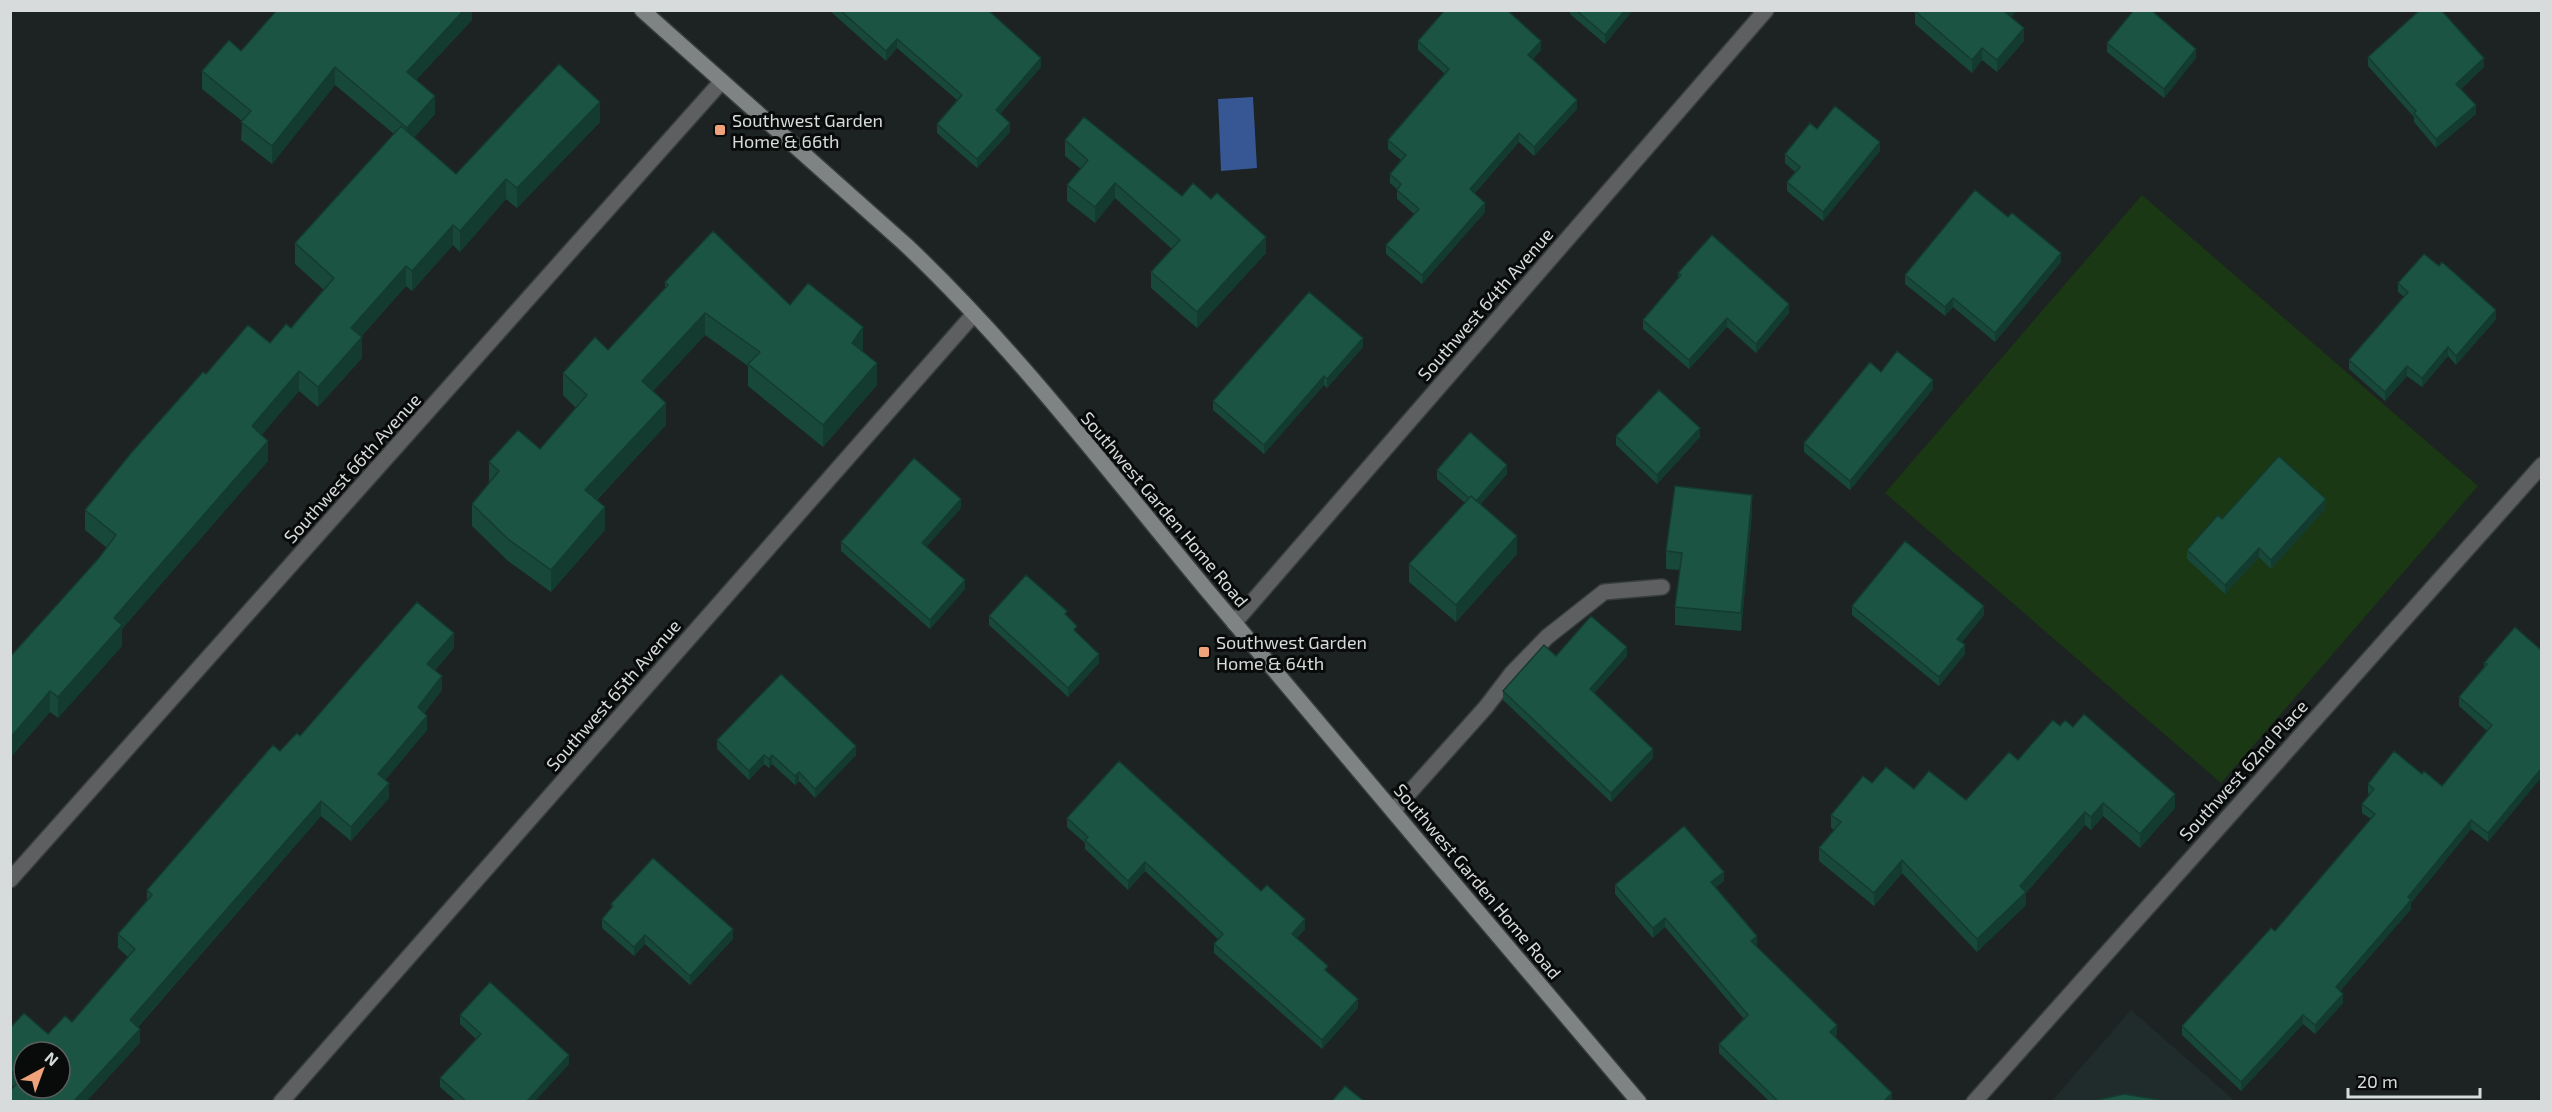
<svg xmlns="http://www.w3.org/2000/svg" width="2552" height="1112" viewBox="0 0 2552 1112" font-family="'Exo 2',sans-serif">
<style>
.built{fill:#202c2c}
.green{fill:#1b3814}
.water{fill:#365694}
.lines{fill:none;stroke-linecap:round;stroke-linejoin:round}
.lane-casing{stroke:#373c3c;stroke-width:18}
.street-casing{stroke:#373c3c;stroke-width:18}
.secondary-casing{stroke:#373c3c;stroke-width:18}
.lane{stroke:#5d5f60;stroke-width:15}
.street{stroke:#5d5f60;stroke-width:15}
.secondary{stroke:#7f8384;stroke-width:15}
.wall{fill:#18483a}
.shaded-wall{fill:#143b2f}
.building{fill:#1c5443;stroke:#143b2f;stroke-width:1.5;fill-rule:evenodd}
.poi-dot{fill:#f0a27a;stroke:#090b0b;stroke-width:2}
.labels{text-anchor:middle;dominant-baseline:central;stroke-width:6;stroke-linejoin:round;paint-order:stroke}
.poi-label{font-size:18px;fill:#d8dbdb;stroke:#090b0b;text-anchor:start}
.street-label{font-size:18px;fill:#d8dbdb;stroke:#090b0b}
</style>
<rect width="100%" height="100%" fill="#1d2222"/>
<!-- built -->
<path class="built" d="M2131 1010 2235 1101 2051 1102Z"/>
<!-- green -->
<path class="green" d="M2142 195 2478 486 2221 783 1885 493Z"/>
<!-- water -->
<path class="water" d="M1253 97 1257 168 1221 171 1218 99Z"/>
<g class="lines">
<!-- lane casing -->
<g class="lane-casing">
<path id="lane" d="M1393 811 1486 707 1512 673 1547 637 1604 592 1662 587"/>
</g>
<!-- street casing -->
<g class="street-casing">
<path id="street" d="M1234 623 1766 10
M10 880 722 81
M281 1102 974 314
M1974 1102 2542 465"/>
</g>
<!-- secondary casing -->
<g class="secondary-casing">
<path id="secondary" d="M642 10 906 245C1018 351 1112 476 1211 595 1353 765 1496 933 1639 1102"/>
</g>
<!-- lane -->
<use href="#lane" class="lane"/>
<!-- street -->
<use href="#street" class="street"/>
<!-- secondary -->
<use href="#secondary" class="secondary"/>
</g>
<!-- wall -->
<path class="wall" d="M472 10V20L416 80 435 114 414 137 456 174 600 122 517 208 506 199 460 252 453 245 412 291 406 286 361 337 362 358 318 407 299 391 261 435 268 461 122 629V646L58 718 50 712 10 758 99 558 107 548 85 530V510L206 374 270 343 291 328 324 290 295 264V243L394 134 335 85 272 164 241 140 242 121 202 89V71L241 51Z
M829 10H988L1041 67 1000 114 1010 132 977 168 937 133V124L957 100 897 48 886 61Z
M1570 10H1633L1605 44 1570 14Z
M2017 10 2011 17 2024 41 1997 72 1982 60 1972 73 1915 24V11Z
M1418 41 1541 50 1533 59 1577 109 1534 156 1519 142 1475 193 1485 212 1422 284 1386 254V245L1414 214 1397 199V189L1390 183V174L1401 160 1388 149V140L1445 74 1418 50Z
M2107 43 2196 58 2164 98 2107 52Z
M2368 57 2484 67 2461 89 2476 114 2436 148 2414 122V117L2368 66Z
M1817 129 1880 151 1823 221 1787 191V182L1795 172 1785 163V154Z
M1065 140 1182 196 1266 253 1197 328 1151 288V272L1172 249 1115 198 1095 223 1067 201V185L1081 169 1065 156Z
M2008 217 2061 262 1995 342 1953 307 1945 316 1905 284V275Z
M1678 273 1789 313 1756 353 1727 327 1689 369 1643 329V320L1678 278Z
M665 282 790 305 863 349 862 351 877 385 823 447 748 386V366L705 335 653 391 666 425 597 500 605 530 551 592 508 561 472 526V504L489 483V462L540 449 576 408 563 395V373L608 350 665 288Z
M2398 283 2496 319 2456 365 2448 356 2422 387 2407 376 2385 401 2349 369V360L2404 297 2398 292Z
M1363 347 1327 388 1324 385 1264 454 1213 410V401Z
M1933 389 1850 490 1804 452V443Z
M1616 436 1700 437 1657 484 1616 445Z
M1437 470 1507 474 1480 505 1517 554 1456 622 1409 582V564L1465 503 1437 479Z
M961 508 926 547 965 589 930 629 841 551V542Z
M2326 508 2271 569 2259 557 2225 594 2187 559V550L2222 519Z
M1752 512 1741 631 1675 625V607L1680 570 1666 569V551Z
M1852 606 1984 615 1962 642 1965 654 1939 686 1852 615Z
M989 616 1067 617 1077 633 1099 663 1068 697 989 625Z
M2515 627 2488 842 2471 829 2411 903V909L2340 991 2343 1003 2315 1034 2303 1024 2241 1091 2182 1035V1026L2275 931 2371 819 2362 813V804L2370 794 2368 793V784L2422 774 2442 786 2487 731 2459 706V697L2484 668V663Z
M454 648 435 670 442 690 424 713 427 730 385 780 389 798 351 841 321 816 138 1027 140 1043 14 1087 10 1084V1028L48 1034 72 1022 128 957 118 948V934L147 901V890L280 751 300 736Z
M1556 656H1627L1594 693 1653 758 1611 802 1503 700V691Z
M2060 726 2073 727 2175 808 2140 848 2103 816 2091 830 2085 825 2026 893V905L1977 952 1902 873 1874 906 1819 861V848L1834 830 1831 828V815L1872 783 1914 789 1966 800Z
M717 740 856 755 815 798 799 781 795 785 772 764 769 768 764 764 749 780 717 749Z
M1067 818 1261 891 1305 929 1297 938 1358 1008 1322 1049 1214 953V944L1218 939 1145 871 1128 890 1085 849V843L1067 827Z
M1724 881 1716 887 1757 945 1756 946 1837 1034 1835 1036 1892 1101H1769L1719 1053V1044L1744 1019 1665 927 1653 938 1615 894V885Z
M611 904 733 939 690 985 645 944 634 956 602 928V919L611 909Z
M460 1015 569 1064 535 1101H456L440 1087V1078L476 1039 460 1024Z"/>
<!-- shaded-wall -->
<path class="shaded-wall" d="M464 10H472V20L407 89V72Z
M1625 10H1633L1605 44V35Z
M2007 10H2017L2005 25V12Z
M2024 28V41L1997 72V60Z
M897 39V48L886 61V51Z
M1541 41V50L1528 64V55Z
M1982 48V60L1972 73V60Z
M2196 49V58L2164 98V89Z
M1041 58V67L996 119V110Z
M2484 58V67L2456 93V84Z
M335 67V85L272 164V146Z
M435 96V114L407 146V128Z
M1577 100V109L1534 156V147Z
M600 102V122L517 208V188Z
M2476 105V114L2436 148V139Z
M1010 123V132L977 168V159Z
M1519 133V142L1470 198V189Z
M1880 142V151L1823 221V212Z
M506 179V199L460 252V231Z
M1115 183V198L1095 223V207Z
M1485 203V212L1422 284V275Z
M453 225V245L412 291V271Z
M1266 237V253L1197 328V312Z
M2061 253V262L1995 342V333Z
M406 266V286L351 348V328Z
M1953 298V307L1945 316V307Z
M1789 304V313L1756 353V344Z
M2496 310V319L2456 365V356Z
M705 313V335L642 403V381Z
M1727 318V327L1689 369V360Z
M863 327V349L852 365V343Z
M362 337V358L318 407V387Z
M1363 338V347L1327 388V379Z
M2448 347V356L2422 387V378Z
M877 363V385L823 447V425Z
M2407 366V376L2385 401V392Z
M299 371V391L252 447V426Z
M1324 376V385L1264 454V445Z
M1933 380V389L1850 490V481Z
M666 403V425L585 512V490Z
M1700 428V437L1657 484V475Z
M268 441V461L122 629V646L58 718V697L114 618Z
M1507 465V474L1475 511V502Z
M1752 495V512L1741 631V613Z
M961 499V508L922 552V543Z
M2326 499V508L2271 569V560Z
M605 507V530L551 592V570Z
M1517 536V554L1456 622V605Z
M2259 548V557L2225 594V585Z
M965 580V589L930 629V620Z
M1984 606V615L1957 648V639Z
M454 633V648L427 678V664Z
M1965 645V654L1939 686V677Z
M1627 647V656L1590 698V689Z
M1099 654V663L1068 697V688Z
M442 676V690L418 722V707Z
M50 691V712L10 758V738Z
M427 716V730L378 789V774Z
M856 746V755L815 798V789Z
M1653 749V758L1611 802V793Z
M764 755V764L749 780V771Z
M772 755V764L769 768V759Z
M2541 769V778L2488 842V833Z
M799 772V781L795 785V776Z
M389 783V798L351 841V827Z
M2175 794V808L2140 848V834Z
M321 801V816L130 1035V1020Z
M2103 803V816L2091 830V817Z
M2085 812V825L2026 893V905L1977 952V939L2020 886Z
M2471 820V829L2411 903V909L2336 996V987Z
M1902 860V873L1874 906V893Z
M1145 862V871L1128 890V881Z
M1724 872V881L1711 891V882Z
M1665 918V927L1653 938V928Z
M1305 919V929L1292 943V934Z
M733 929V939L690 985V976Z
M645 935V944L634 956V947Z
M1757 936V945L1751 950V941Z
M2343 994V1003L2315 1034V1025Z
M1358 999V1008L1322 1049V1040Z
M2303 1015V1024L2241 1091V1082Z
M1837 1025V1034L1830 1041V1032Z
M140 1029V1043L87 1101H74Z
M569 1055V1064L535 1101H527Z
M1892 1093V1101H1884Z"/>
<!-- building -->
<path class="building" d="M277 10H464L407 72 435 96 407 128 335 67 272 146 241 122 251 111 202 71 229 40 241 51Z
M840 10H988L1041 58 996 110 1010 123 977 159 937 124 962 95 897 39 886 51Z
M1445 10H1507L1541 41 1528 55 1577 100 1534 147 1519 133 1470 189 1485 203 1422 275 1386 245 1419 209 1397 190 1401 184 1390 174 1406 155 1388 140 1449 69 1418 41Z
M1576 10H1625L1605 35Z
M1915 10H2007L2005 12 2024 28 1997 60 1982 48 1972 60 1915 11Z
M2134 10H2151L2196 49 2164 89 2107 43Z
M2420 10H2441L2484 58 2456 84 2476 105 2436 139 2414 113 2416 111 2368 57Z
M559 64 600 102 517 188 506 179 460 231 453 225 412 271 406 266 351 328 362 337 318 387 299 371 252 426 268 441 114 618 122 625 58 697 50 691 10 738V657L99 558 116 535 85 510 132 452 203 372 206 374 248 325 270 343 286 324 291 328 334 278 295 243 401 126 456 174Z
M1835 106 1880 142 1823 212 1787 182 1800 167 1785 154 1810 123 1817 129Z
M1084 117 1182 196 1193 183 1211 199 1217 193 1266 237 1197 312 1151 272 1180 240 1115 183 1095 207 1067 185 1088 160 1065 140Z
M1975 190 2008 217 2012 213 2061 253 1995 333 1953 298 1945 307 1905 275Z
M713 231 790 305 808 283 863 327 852 343 877 363 823 425 748 364 760 352 705 313 642 381 666 403 585 490 605 507 551 570 508 539 472 504 499 471 489 462 518 430 540 449 587 395 563 373 595 337 608 350 668 285 665 282Z
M1712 235 1789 304 1756 344 1727 318 1689 360 1643 320 1681 275 1678 273Z
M2424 254 2439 266 2442 262 2496 310 2456 356 2448 347 2422 378 2407 366 2385 392 2349 360 2408 292 2398 283Z
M1309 292 1363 338 1327 379 1324 376 1264 445 1213 401Z
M1897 351 1933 380 1850 481 1804 443 1870 362 1881 372Z
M1659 390 1700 428 1657 475 1616 436Z
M1470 432 1507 465 1476 501 1471 496 1469 498 1437 470Z
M2279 456 2326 499 2271 560 2259 548 2225 585 2187 550 2218 515 2222 519Z
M914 458 961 499 922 543 965 580 930 620 841 542Z
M1675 486 1752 495 1741 613 1675 607 1682 553 1666 551Z
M1471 496 1517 536 1456 605 1409 564Z
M1905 541 1984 606 1957 639 1965 645 1939 677 1852 606Z
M1026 575 1067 611 1065 614 1077 626 1074 630 1099 654 1068 688 989 616Z
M417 602 454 633 427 664 442 676 418 707 427 716 378 774 389 783 351 827 321 801 130 1020 140 1029 74 1101H10V1091L21 1079 10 1070V1028L24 1013 48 1034 65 1016 72 1022 135 949 118 934 152 895 147 890 273 745 280 751 297 733 300 736ZM24 1052H60V1088H24Z
M1591 616 1627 647 1590 689 1653 749 1611 793 1503 691 1544 645 1556 656Z
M2515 627 2541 650V769L2488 833 2471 820 2408 897 2411 900 2336 987 2343 994 2315 1025 2303 1015 2241 1082 2182 1026 2271 928 2275 931 2375 814 2362 804 2374 789 2368 784 2394 751 2422 774 2424 771 2442 786 2492 725 2459 697 2487 664 2484 663Z
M781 674 856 746 815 789 799 772 795 776 772 755 769 759 764 755 749 771 717 740Z
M2084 714 2175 794 2140 834 2103 803 2091 817 2085 812 2020 886 2026 892 1977 939 1902 860 1874 893 1819 848 1841 822 1831 815 1863 776 1872 783 1886 767 1914 789 1929 771 1966 800 2009 752 2018 760 2053 720 2060 726 2065 720 2073 727Z
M1119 761 1261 891 1267 885 1305 919 1292 934 1328 966 1325 970 1358 999 1322 1040 1214 944 1223 934 1145 862 1128 881 1085 840 1088 837 1067 818Z
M1684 826 1724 872 1711 882 1757 936 1751 941 1837 1025 1830 1032 1892 1093 1884 1101H1778L1719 1044 1748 1015 1665 918 1653 928 1615 885Z
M653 858 733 929 690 976 645 935 634 947 602 919 613 906 611 904Z
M490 982 569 1055 527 1101H466L440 1078 481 1034 460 1015Z
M1345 1086 1364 1101H1332Z
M2124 1094 2160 1100 2162 1101H2093Z"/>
<!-- markers -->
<g class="poi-dot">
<rect x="714" y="124" width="12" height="12" rx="3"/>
<rect x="1198" y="646" width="12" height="12" rx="3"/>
</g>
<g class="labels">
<!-- poi labels -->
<g class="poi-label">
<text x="732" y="120">Southwest Garden<tspan x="732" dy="21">Home &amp; 66th</tspan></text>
<text x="1216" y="642">Southwest Garden<tspan x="1216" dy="21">Home &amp; 64th</tspan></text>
</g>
<!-- street labels -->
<g class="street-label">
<text transform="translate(1485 304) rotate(-49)">Southwest 64th Avenue</text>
<text transform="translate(352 468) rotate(-48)">Southwest 66th Avenue</text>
<text transform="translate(1165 509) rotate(50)">Southwest Garden Home Road</text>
<text transform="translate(613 695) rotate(-49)">Southwest 65th Avenue</text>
<text transform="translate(2243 770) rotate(-48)">Southwest 62nd Place</text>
<text transform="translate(1478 881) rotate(50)">Southwest Garden Home Road</text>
</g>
</g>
<!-- border -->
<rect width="2552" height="1112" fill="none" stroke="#d8dbdb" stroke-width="24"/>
<!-- north arrow -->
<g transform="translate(42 1070) rotate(41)"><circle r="28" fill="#090b0b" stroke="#5c5e5e" stroke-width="1.5"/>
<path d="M0-4.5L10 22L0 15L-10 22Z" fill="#f0a27a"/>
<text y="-9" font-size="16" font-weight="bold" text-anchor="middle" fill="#d8dbdb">N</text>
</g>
<!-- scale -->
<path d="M2348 1088v9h132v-9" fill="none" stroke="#d8dbdb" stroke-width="3"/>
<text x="2357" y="1088" font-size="18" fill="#d8dbdb" stroke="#090b0b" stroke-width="4.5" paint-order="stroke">20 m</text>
</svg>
